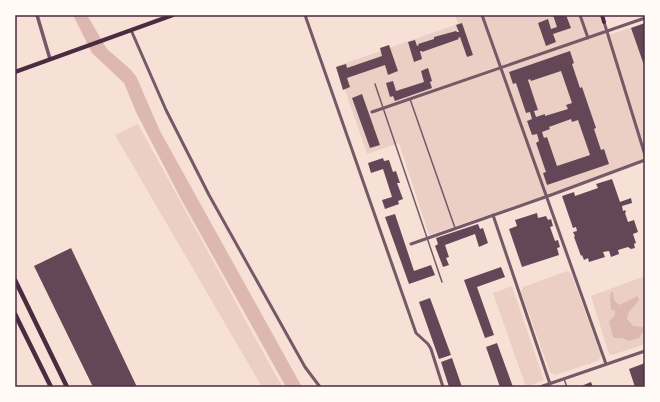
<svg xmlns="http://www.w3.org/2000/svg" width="660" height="402" viewBox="0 0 660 402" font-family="'Sofia Sans Condensed',sans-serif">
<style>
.green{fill:#ebcfc5}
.water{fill:#dcb8b0}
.building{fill:#644757;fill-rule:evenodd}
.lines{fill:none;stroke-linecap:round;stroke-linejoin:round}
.service{stroke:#755966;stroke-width:1.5}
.minor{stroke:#755966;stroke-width:3}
.tertiary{stroke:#755966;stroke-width:3.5}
.secondary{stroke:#4a2c40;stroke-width:4}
.primary{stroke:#4a2c40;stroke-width:4.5}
.neatline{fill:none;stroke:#4a2c40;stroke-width:1.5}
</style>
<rect width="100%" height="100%" fill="#f7e1d7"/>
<!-- green -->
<path class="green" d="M455 15H599L606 36 635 26 645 55V162L429 235 399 143 367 154 337 66 458 24Z
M138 124 276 376 283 387H262L115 135Z
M567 271 571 273 601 356 598 361 555 375 550 372 521 292 523 287Z
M645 276V344L612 355 609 354 591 296Z
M512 286 544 380 526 387 493 293Z"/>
<!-- water -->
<path class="water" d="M73 15H87L107 49 130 69 136 76 160 131 302 387H286L181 199 136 112 124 83 92 53Z
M611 292H613L614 300 619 305 638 296 639 300C635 307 628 309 627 319L633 326 644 327V331L639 338 629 341 622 338H614L613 337 609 322C611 318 616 317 615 311L611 310C611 308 610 299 610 295Z"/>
<!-- building -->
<path class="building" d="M553 15H566L571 28 553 34 556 42 546 46 538 23 548 19 551 29 557 27Z
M462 23 473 55 467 57 460 37 458 38 459 39 422 52V51H420L422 59 414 62 408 42 415 40 417 46 419 45 418 44 434 39V37L456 31 457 32H459L456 25Z
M645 23V68L631 28Z
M389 45 398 71 388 75 385 65 347 78 350 87 343 90 336 67 346 64 347 68 382 56 380 48Z
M570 51 574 63 572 64 580 88 582 87 596 128 594 129 601 150 604 149 609 164 547 185 543 173 546 172 536 143 539 141 537 134 532 135 527 121 532 119 530 112 526 113 516 83 513 84 509 72ZM561 71 572 103 566 105 568 109 545 116V114L536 117 534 111 538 110 528 80 530 79 531 81ZM571 119 572 122 578 120 590 155 557 166 547 137 544 138 542 132 550 129 549 127Z
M428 68 432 81 430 82 432 88 395 101 393 96 390 97 386 83 393 81 396 91 424 82 421 71Z
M362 94 380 145 370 148 352 98Z
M383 158 384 161 389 160 393 172 396 171 400 183H397L403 199 398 201 399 204 385 209 382 200 392 197 383 169 371 173 368 163Z
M612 179 620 202 631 198 632 203 622 206 623 211 625 210 626 212 625 213 628 222 634 220 638 232 633 234 636 243 634 244 635 248 631 249 628 247 618 250 619 254 611 257 609 251 603 252 605 257 589 262 588 258 584 260 582 255 581 256 574 237 575 236 573 232 577 231 576 227 573 228 562 196 574 192 575 196 598 188 596 184Z
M537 213 538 218 546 216 548 220 551 219 553 226 550 227 555 241 558 240 560 247 557 248 559 255 522 267 509 229 517 226 515 220Z
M395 214 414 271 431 265 435 275 409 284 385 217Z
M478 224 480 229 483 228 488 243 479 247 475 234 445 245 449 257 446 258 449 265 443 267 435 246 438 244 436 238Z
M71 248 137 387H93L34 266Z
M501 267 505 277 477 287 494 335 485 338 464 280Z
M430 298 451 355 439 359 419 302Z
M497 343 513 387H500L486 347Z
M452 358 462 387H449L441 362Z
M645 363V387H635L629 369Z
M591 382 593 387H579Z"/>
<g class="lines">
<!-- service -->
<path class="service" d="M375 84 442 282
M410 99 455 228
M564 379 567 387"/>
<!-- minor -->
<path class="minor" d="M305 15 416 333 428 344 431 349 443 387
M482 15 606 364
M580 15 588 38
M604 22 645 155
M131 30 166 110 209 195 305 367 320 387
M372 112 645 18
M493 215 550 384
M411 244 551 195 645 160
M540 387 645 351"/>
<!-- tertiary -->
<path class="tertiary" d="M37 15 50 59"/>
<!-- secondary -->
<path class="secondary" d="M602 15 604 22
M15 72 173 15"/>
<!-- primary -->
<path class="primary" d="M15 280 67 387
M15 314 51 387"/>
</g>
<!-- border -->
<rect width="660" height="402" fill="none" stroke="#fffaf5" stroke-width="32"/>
<rect x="16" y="16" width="628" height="370" class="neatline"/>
</svg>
